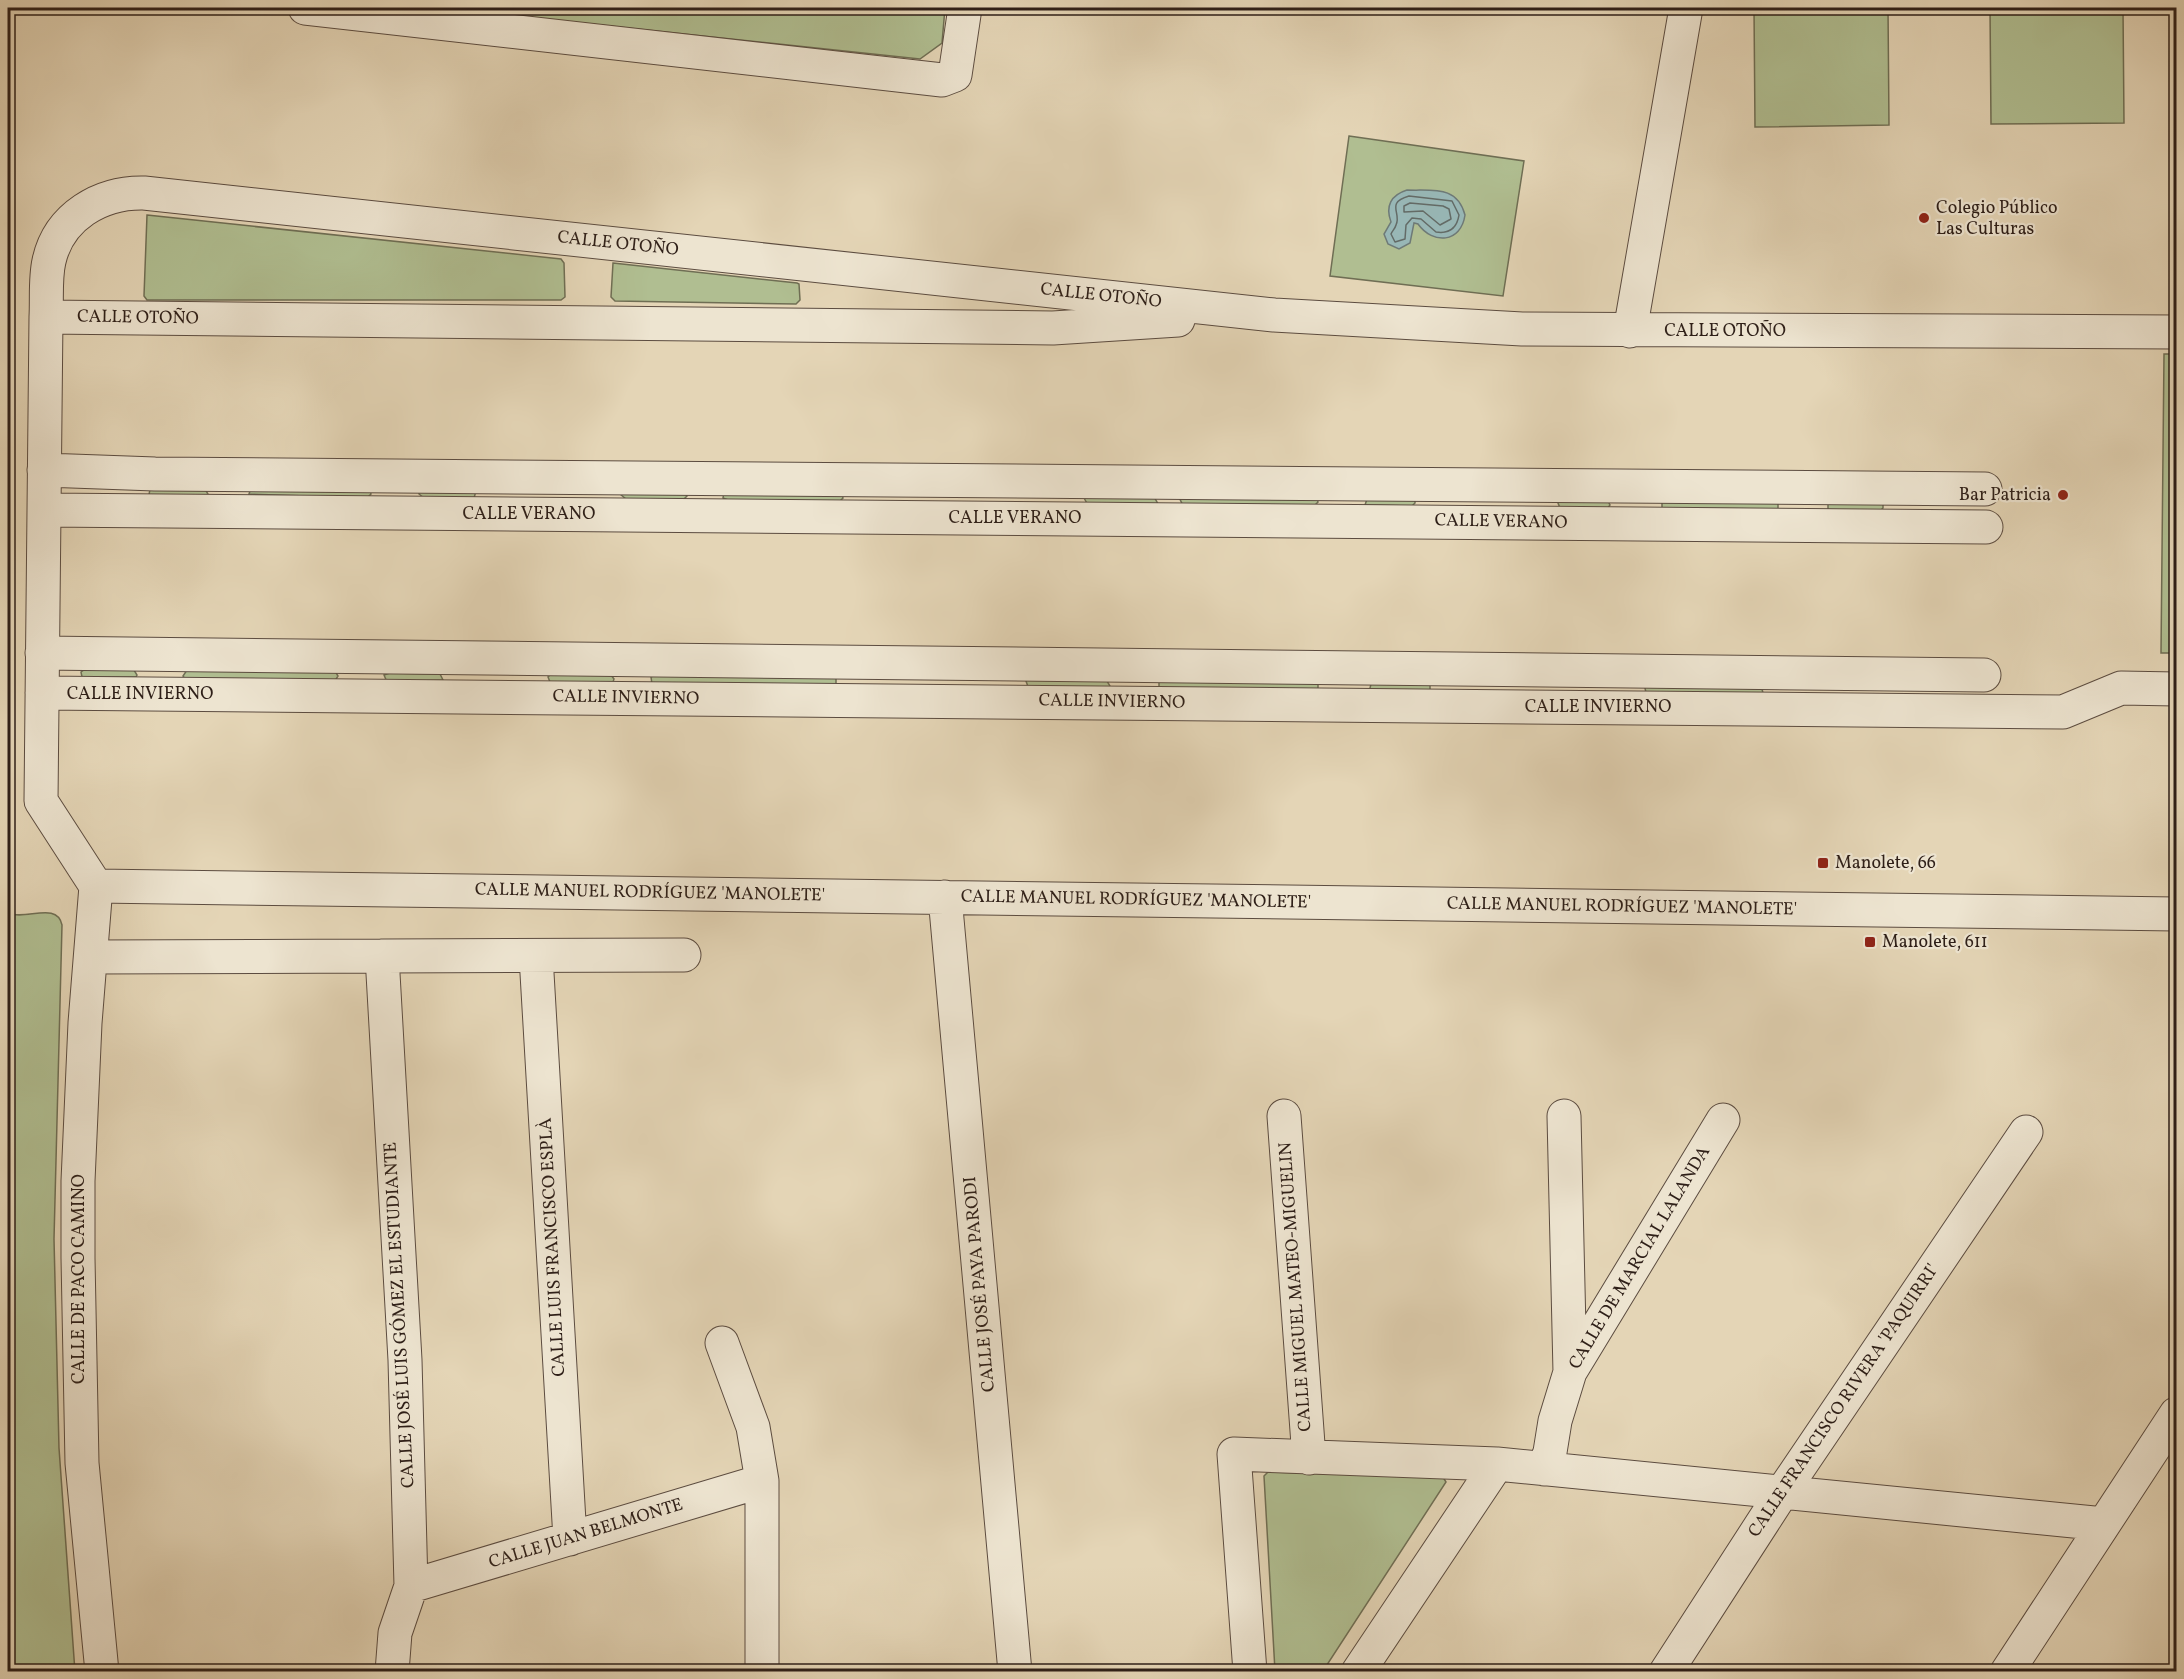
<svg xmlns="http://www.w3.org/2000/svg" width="2184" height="1679" viewBox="0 0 2184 1679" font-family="Vollkorn,serif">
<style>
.green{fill:#b0be91;stroke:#6f6e54;stroke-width:1.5}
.water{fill:#98b7b6;stroke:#6e7a77;stroke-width:1.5}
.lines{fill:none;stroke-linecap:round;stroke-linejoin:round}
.shore{stroke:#636b67;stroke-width:1.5}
.minor-casing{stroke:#5c4c40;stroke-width:35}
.minor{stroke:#ede4d0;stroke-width:33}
.poi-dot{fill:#8f2418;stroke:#ede4d0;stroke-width:2}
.labels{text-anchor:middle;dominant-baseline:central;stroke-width:4.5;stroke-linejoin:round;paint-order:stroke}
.poi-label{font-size:18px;fill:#2e1f18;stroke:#ede4d0;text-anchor:start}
.street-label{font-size:18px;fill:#2e1f18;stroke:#ede4d0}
</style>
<rect width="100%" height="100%" fill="#e4d5b6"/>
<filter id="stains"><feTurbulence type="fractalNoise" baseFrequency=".00333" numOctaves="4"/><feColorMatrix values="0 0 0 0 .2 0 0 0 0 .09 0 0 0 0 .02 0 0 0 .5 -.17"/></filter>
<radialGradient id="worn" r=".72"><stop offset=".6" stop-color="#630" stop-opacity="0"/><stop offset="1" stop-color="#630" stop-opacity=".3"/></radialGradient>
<!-- green -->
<path class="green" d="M440 8H945L942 43 920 59Z
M1754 8H1888L1889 125 1755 127Z
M1990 8H2123L2124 123 1991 124Z
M1349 136 1524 161 1503 296 1330 276Z
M8 180H10L8 913C25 921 57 901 62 925L54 1239 59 1448 75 1672 8 1671Z
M147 215 561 259 564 263 565 297 561 300H147L144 296Z
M613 263 797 283 799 284 800 300 796 304 615 301 611 297Z
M2164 354H2176V653H2161Z
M150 489H205L208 494 207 497 149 495Z
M370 490 371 494 367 498 249 494 250 491Z
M476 491 474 498H424L419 494V492Z
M1151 491 1158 504 1092 512 1084 498Z
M686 492 687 496 683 500 626 499 620 494Z
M724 492 842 494 843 498 839 502 728 500 723 498Z
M1178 495 1317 499 1318 502 1314 506 1185 510Z
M1367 499 1415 500V503L1412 506 1365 505Z
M1560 500 1608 501 1610 505 1608 508H1560L1558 503Z
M1662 501 1778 503V509L1662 508Z
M1828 503 1883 504V508L1880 511 1828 510Z
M1036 666 1107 681 1110 686 1109 689 1031 695 1026 681Z
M84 670H134L137 675 136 677H82L81 672Z
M187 670 335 671 338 676 335 681 185 679 183 676Z
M390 673 440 674 443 680 387 682 384 675Z
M552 673 611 675 614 679 613 682H550L548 677Z
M657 674 836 677V684H652L651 677Z
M1159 682 1318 683V690L1159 688Z
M1430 683V690L1372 691 1370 688 1371 684Z
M1651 684 1762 689 1763 693H1646L1645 688Z
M1268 1472 1443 1477 1446 1482 1323 1671H1275L1264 1476Z"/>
<!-- water -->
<path class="water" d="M1407 190C1433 191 1457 185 1465 215 1461 243 1433 245 1418 224L1414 223 1410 243 1399 249 1388 244 1384 234 1391 222C1385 206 1391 195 1407 190Z"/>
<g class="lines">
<!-- shore -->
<path class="shore" d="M1409 196 1452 201 1459 215C1457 228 1449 234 1436 232L1421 219 1412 218 1406 225 1405 239 1395 242 1391 234C1392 231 1395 229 1396 225 1402 213 1385 203 1409 196Z
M1410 203 1443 206 1449 209 1451 219 1440 225 1423 211 1404 212V206Z"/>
<!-- minor casing -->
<g class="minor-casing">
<path id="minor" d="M305 8 942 80 955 75 965 8
M46 317 1053 328 1178 320
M1630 331 1686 8
M44 470 155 474 1985 489
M44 510 1986 527
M42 653 1984 675
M42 693 2063 712 2121 688 2176 689
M96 886 41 801 46 317C47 298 45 278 49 261 59 216 101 192 144 193L1274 315 1522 329 2176 332
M96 886 2176 914
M96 886 85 1023 78 1181V1258L82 1463 102 1672
M945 897 1015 1672
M382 956 405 1360 411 1586 395 1633 392 1672
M536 956 570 1539
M91 957 684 955
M1284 1116 1309 1458
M1564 1116 1570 1372
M722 1343 753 1427 762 1481V1672
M1544 1469 1550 1452 1555 1421 1570 1372 1723 1120
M411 1586 762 1481
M1250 1672 1234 1454 1497 1464 2104 1524
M1358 1672 1497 1464
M1666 1672 1783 1491 2026 1132
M2007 1672 2176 1414"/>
</g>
<!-- minor -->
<use href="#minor" class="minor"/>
</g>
<!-- markers -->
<g class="poi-dot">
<circle cx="1924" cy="218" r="6"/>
<circle cx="2063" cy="495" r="6"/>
<rect x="1817" y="857" width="12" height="12" rx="3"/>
<rect x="1864" y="936" width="12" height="12" rx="3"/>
</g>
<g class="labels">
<!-- poi labels -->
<g class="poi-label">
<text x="1936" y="208">Colegio Público<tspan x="1936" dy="21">Las Culturas</tspan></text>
<text x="2051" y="495" text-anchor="end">Bar Patricia</text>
<text x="1835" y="863">Manolete, 66</text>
<text x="1882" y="942">Manolete, 611</text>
</g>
<!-- street labels -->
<g class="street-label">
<text transform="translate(618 244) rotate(6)">CALLE OTOÑO</text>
<text transform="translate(1101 296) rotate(6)">CALLE OTOÑO</text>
<text transform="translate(138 318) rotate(1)">CALLE OTOÑO</text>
<text x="1725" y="331">CALLE OTOÑO</text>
<text x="529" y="514">CALLE VERANO</text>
<text x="1015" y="518">CALLE VERANO</text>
<text transform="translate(1501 522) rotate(1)">CALLE VERANO</text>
<text x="140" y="694">CALLE INVIERNO</text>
<text transform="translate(626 698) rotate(1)">CALLE INVIERNO</text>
<text transform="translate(1112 702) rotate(1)">CALLE INVIERNO</text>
<text x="1598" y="707">CALLE INVIERNO</text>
<text transform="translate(650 893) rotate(1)">CALLE MANUEL RODRÍGUEZ 'MANOLETE'</text>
<text transform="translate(1136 900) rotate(1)">CALLE MANUEL RODRÍGUEZ 'MANOLETE'</text>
<text transform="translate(1622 907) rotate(1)">CALLE MANUEL RODRÍGUEZ 'MANOLETE'</text>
<text transform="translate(553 1247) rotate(-93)">CALLE LUIS FRANCISCO ESPLÀ</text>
<text transform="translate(1640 1258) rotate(-59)">CALLE DE MARCIAL LALANDA</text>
<text transform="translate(79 1279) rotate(-90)">CALLE DE PACO CAMINO</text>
<text transform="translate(980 1284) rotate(-95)">CALLE JOSÉ PAYA PARODI</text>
<text transform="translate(1296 1287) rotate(-94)">CALLE MIGUEL MATEO-MIGUELIN</text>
<text transform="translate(400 1315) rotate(-93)">CALLE JOSÉ LUIS GÓMEZ EL ESTUDIANTE</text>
<text transform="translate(1844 1401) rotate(-56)">CALLE FRANCISCO RIVERA 'PAQUIRRI'</text>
<text transform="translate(586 1534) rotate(-17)">CALLE JUAN BELMONTE</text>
</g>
</g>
<!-- margin -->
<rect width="2184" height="1679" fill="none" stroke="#e4d5b6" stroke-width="30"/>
<rect x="9" y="9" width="2166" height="1661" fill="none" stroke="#2e1f18" stroke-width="3"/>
<rect x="15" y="15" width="2154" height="1649" fill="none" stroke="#2e1f18" stroke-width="1.5"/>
<rect width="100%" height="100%" filter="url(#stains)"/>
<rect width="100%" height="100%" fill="url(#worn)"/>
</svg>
